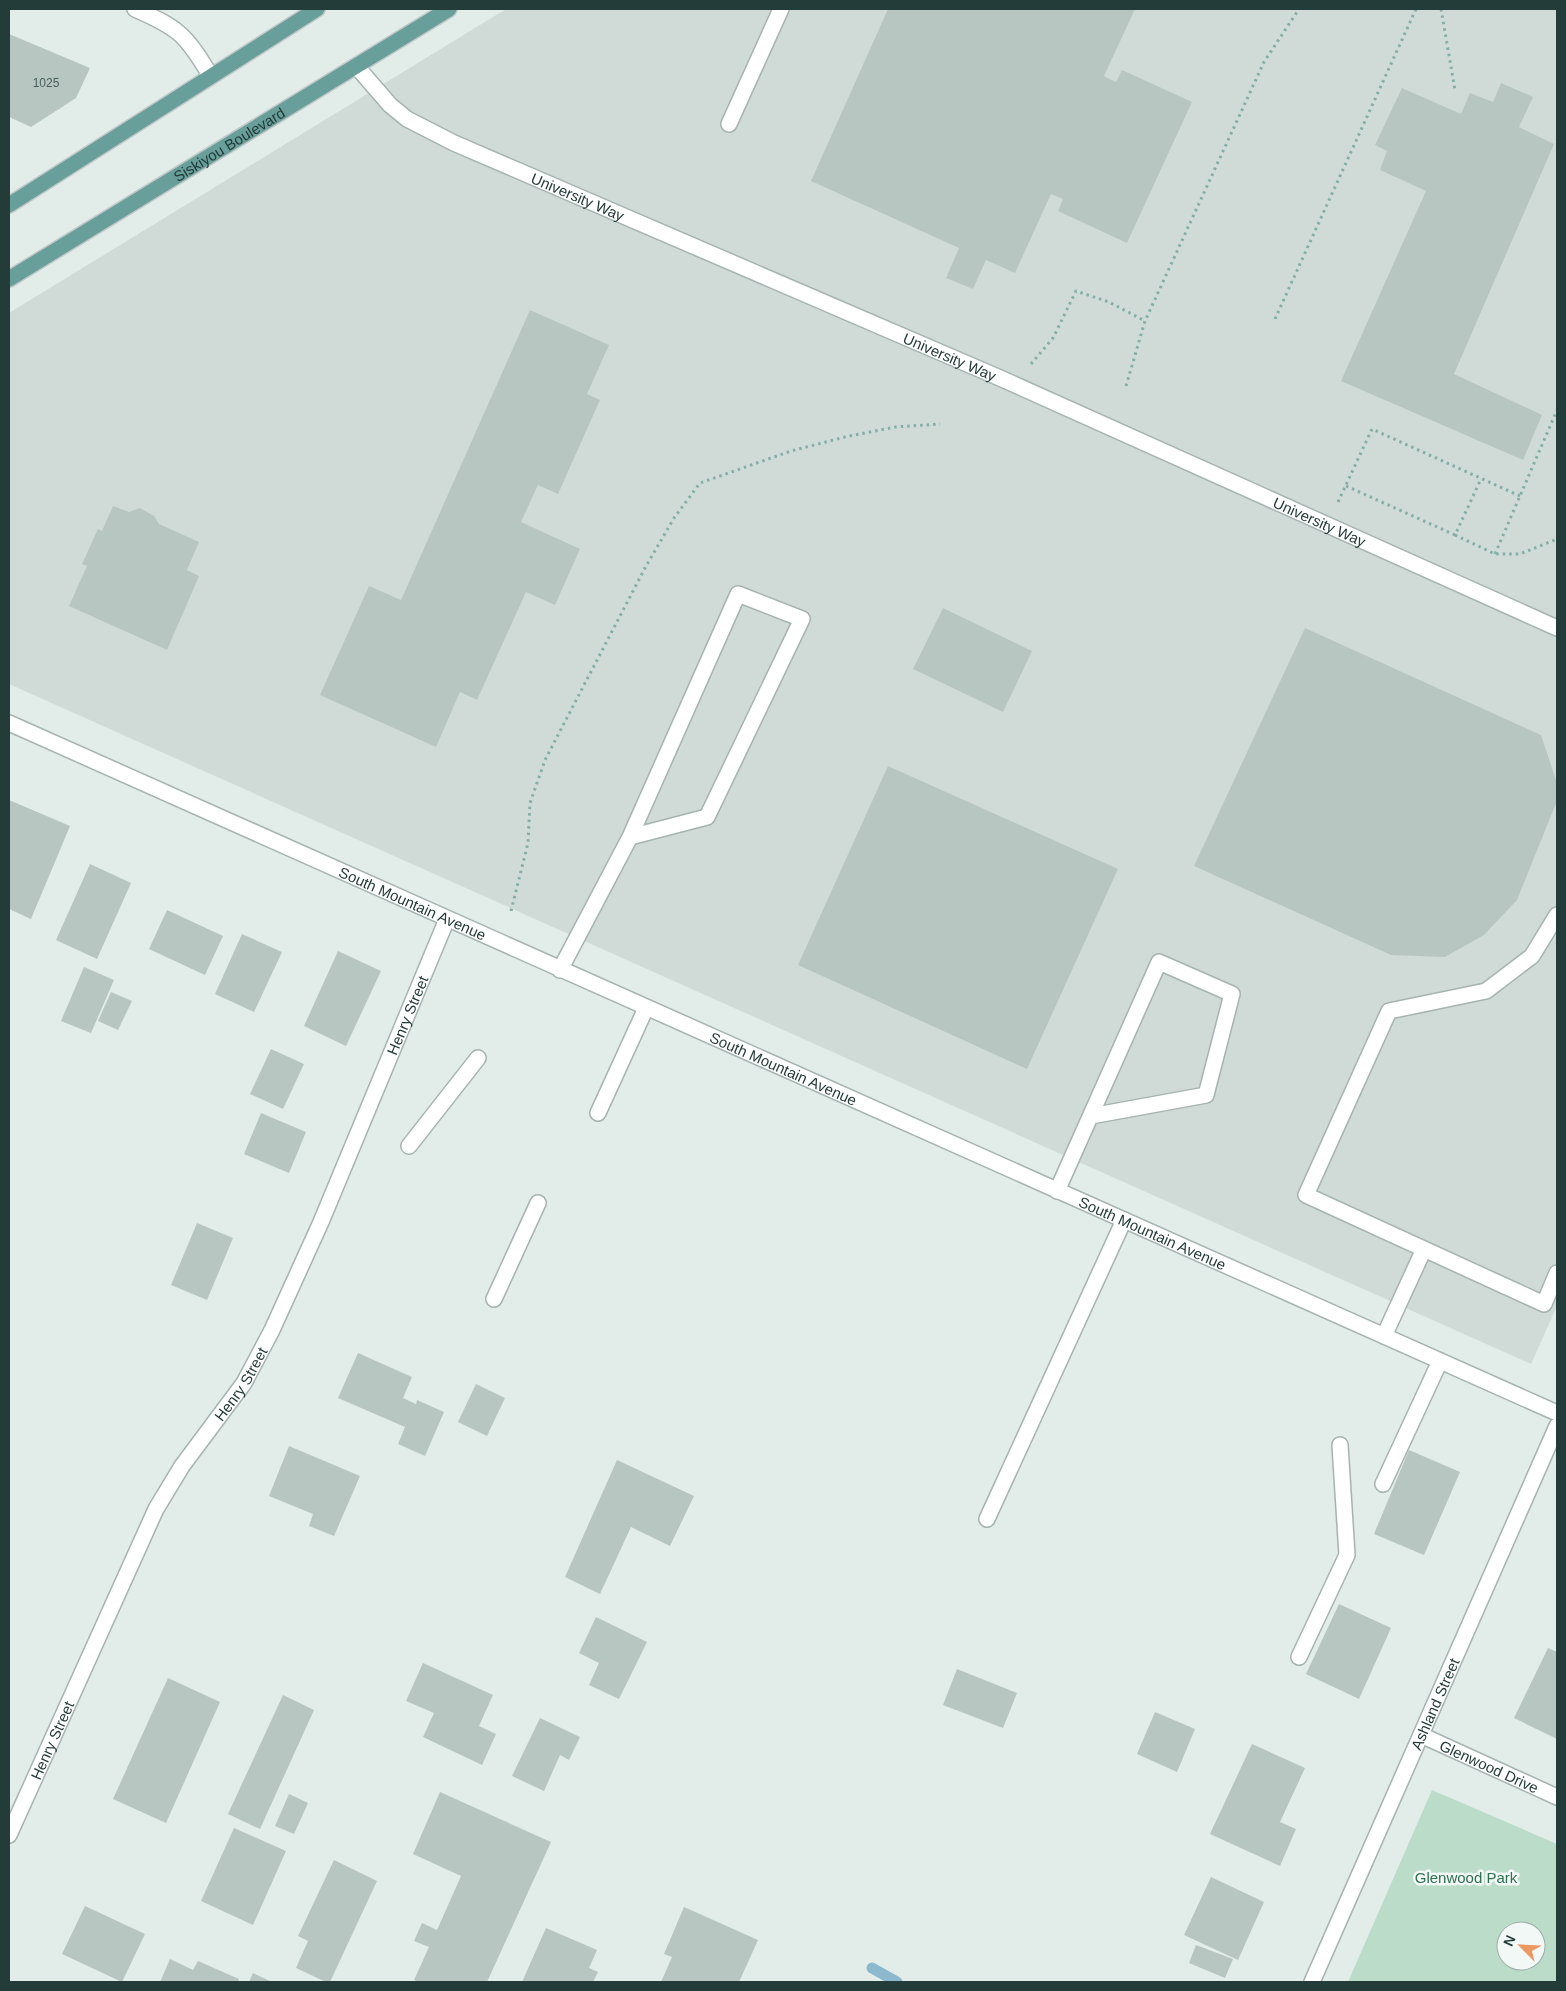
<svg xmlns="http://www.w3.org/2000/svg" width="1566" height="1991" viewBox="0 0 1566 1991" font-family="Helvetica,sans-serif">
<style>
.built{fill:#d0dbd8}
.green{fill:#bcdcca;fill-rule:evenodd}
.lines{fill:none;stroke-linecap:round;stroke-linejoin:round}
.stream{stroke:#8db9ce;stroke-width:11}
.building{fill:#b8c6c2}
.lane-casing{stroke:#a5b4b1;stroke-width:18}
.street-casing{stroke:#a5b4b1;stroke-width:18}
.primary-casing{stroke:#c1c8c8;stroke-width:18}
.path{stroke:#84aea7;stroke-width:3;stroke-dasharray:2.5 4;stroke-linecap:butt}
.lane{stroke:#fff;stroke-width:15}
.street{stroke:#fff;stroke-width:15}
.primary{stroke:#699f9a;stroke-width:15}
.labels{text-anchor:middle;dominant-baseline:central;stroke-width:5;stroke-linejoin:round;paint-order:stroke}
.number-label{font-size:12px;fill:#485e5b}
.street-label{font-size:15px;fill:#233c39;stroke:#f2f8f6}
.park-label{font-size:15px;fill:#2f7153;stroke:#f2f8f6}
</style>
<rect width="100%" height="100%" fill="#e2ece9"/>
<!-- built -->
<path class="built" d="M506 9H1557V1306L1531 1364 9 684V313Z"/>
<!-- green -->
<path class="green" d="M1432 1790 1557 1844V1982H1348ZM1506 1931H1536V1961H1506Z"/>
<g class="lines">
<!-- stream -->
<path class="stream" d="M872 1968 897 1982"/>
</g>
<!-- building -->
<path class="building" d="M888 9H1135L1104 76 1116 82 1122 70 1192 102 1127 243 1058 211 1063 199 1051 194 1015 273 986 260 973 289 946 278 959 248 811 181Z
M9 34 90 68 76 98 31 127 9 117Z
M1501 83 1533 97 1519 127 1554 144 1454 374 1542 415 1523 460 1341 381 1426 191 1380 170 1387 151 1375 145 1402 88 1461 114 1470 93 1493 102Z
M530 310 609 345 587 394 600 400 558 494 538 485 521 522 580 549 555 605 526 592 477 700 460 692 436 747 320 695 369 586 401 600Z
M113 506 129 512 140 508 154 516 159 524 199 542 187 570 199 576 167 650 69 606 87 566 82 564 98 529 102 531Z
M943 608 1032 651 1003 712 913 669Z
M1305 628 1541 735 1557 783V801L1517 900 1484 935 1445 957 1391 955 1194 866Z
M888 766 1118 869 1027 1069 798 965Z
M9 800 70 826 31 919 9 909Z
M90 864 131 883 97 959 56 940Z
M167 910 223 936 205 975 149 949Z
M242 934 282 952 254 1012 215 994Z
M338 951 381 971 346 1046 304 1026Z
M84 967 114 980 91 1033 61 1021Z
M111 992 132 1001 118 1030 98 1021Z
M271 1049 304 1064 283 1109 250 1094Z
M261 1113 306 1132 289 1173 244 1154Z
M197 1223 233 1238 207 1300 171 1285Z
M358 1353 412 1377 403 1398 416 1404 417 1400 444 1412 425 1456 398 1444 405 1427 338 1398Z
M476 1384 505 1398 487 1436 458 1422Z
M289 1446 360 1476 334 1536 309 1526 313 1514 269 1496Z
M1409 1450 1460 1472 1424 1555 1374 1534Z
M617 1460 694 1496 670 1546 631 1527 600 1594 565 1577Z
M1339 1604 1391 1628 1359 1699 1306 1674Z
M596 1617 647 1642 619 1699 589 1685 599 1663 579 1653Z
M1548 1648 1557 1652V1739L1514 1718Z
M423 1663 493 1695 479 1726 496 1734 482 1765 423 1737 434 1713 406 1701Z
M957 1669 1017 1693 1003 1728 943 1705Z
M168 1678 220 1702 166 1823 113 1799Z
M283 1695 314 1710 260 1829 228 1814Z
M1155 1712 1195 1729 1177 1772 1137 1754Z
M540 1718 580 1737 569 1760 560 1755 544 1791 512 1776Z
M1252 1744 1305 1768 1280 1822 1296 1829 1280 1866 1210 1834Z
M440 1792 551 1842 487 1982H419L414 1980 429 1947 414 1941 422 1923 437 1930 461 1876 413 1854Z
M289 1794 308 1803 294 1834 275 1826Z
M234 1828 286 1851 253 1925 201 1901Z
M334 1860 377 1881 330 1982H326L296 1968 308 1941 298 1936Z
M1211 1877 1264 1902 1238 1960 1184 1935Z
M85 1906 145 1934 122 1982 62 1954Z
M684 1907 758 1940 739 1982H661L672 1957 664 1954Z
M546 1928 597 1950 589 1968 598 1972 593 1982H522Z
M1196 1945 1233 1959 1225 1978 1189 1963Z
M170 1959 193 1970 198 1961 239 1979 238 1982H160Z
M253 1973 272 1982H249Z"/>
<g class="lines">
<!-- lane casing -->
<g class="lane-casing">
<path id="lane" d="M729 124 781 9
M1557 915 1532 956 1486 991 1389 1011 1306 1195 1544 1304 1557 1273
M560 970 630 837 738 594 802 619 707 817 630 837
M598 1113 646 1008
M409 1146 478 1058
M1057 1191 1159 962 1232 994 1206 1095 1091 1116
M494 1299 538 1203
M1384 1336 1424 1249
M1383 1484 1440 1361
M987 1519 1124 1220
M1299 1657 1347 1555 1340 1445"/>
</g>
<!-- street casing -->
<g class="street-casing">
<g id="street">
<path d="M135 9C179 28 186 35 210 75"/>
<path id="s1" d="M357 67 390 105 407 119 454 143 1000 378 1557 628"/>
<path id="s2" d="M9 723 1557 1413"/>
<path id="s3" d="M1421 1735 1557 1797"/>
<path id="s4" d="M9 1835 156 1509 182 1466 244 1383 272 1330 321 1222 447 919"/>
<path id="s5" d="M1312 1982 1557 1426"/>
</g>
</g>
<!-- primary casing -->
<g class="primary-casing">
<g id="primary">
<path d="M9 205 317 9"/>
<path id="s6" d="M9 279 449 9"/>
</g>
</g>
<!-- path -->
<path class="path" d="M1441 9 1455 90
M1275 319 1416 9
M1031 364 1053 338 1076 291 1109 302 1145 321
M1126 386 1145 321 1264 62 1299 9
M1346 486 1455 535 1481 479
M1338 502 1372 429 1520 496
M1455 535 1495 554H1520L1557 539
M1495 554 1557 410
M511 911 528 843 530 803 545 760 645 568 674 518 700 483 791 451 845 437 895 427 940 424"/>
<!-- lane -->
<use href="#lane" class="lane"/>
<!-- street -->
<use href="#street" class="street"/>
<!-- primary -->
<use href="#primary" class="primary"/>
</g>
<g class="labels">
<!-- number labels -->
<g class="number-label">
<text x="46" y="83">1025</text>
</g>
<!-- street labels -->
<g class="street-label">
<text stroke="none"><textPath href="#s6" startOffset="258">Siskiyou Boulevard</textPath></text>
<text stroke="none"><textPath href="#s1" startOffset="260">University Way</textPath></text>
<text stroke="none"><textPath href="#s1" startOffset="665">University Way</textPath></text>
<text stroke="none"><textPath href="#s1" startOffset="1070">University Way</textPath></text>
<text stroke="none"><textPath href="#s2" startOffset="442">South Mountain Avenue</textPath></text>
<text stroke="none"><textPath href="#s4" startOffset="914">Henry Street</textPath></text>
<text stroke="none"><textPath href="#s2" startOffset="848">South Mountain Avenue</textPath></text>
<text stroke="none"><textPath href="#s2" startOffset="1252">South Mountain Avenue</textPath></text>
<text stroke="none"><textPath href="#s4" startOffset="509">Henry Street</textPath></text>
<text stroke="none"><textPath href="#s5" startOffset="304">Ashland Street</textPath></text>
<text stroke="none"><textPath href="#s4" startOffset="104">Henry Street</textPath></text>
<text stroke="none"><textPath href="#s3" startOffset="75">Glenwood Drive</textPath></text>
</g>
<!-- park labels -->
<g class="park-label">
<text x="1466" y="1877">Glenwood Park</text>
</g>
</g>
<!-- border -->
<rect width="1566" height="1991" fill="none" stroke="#233c39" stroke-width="20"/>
<!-- north arrow -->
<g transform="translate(1521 1946) rotate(294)"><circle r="24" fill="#f2f8f6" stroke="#9fadaa"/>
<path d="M0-4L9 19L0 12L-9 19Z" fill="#eb9961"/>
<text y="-8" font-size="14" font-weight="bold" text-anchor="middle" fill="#233c39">N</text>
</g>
</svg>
